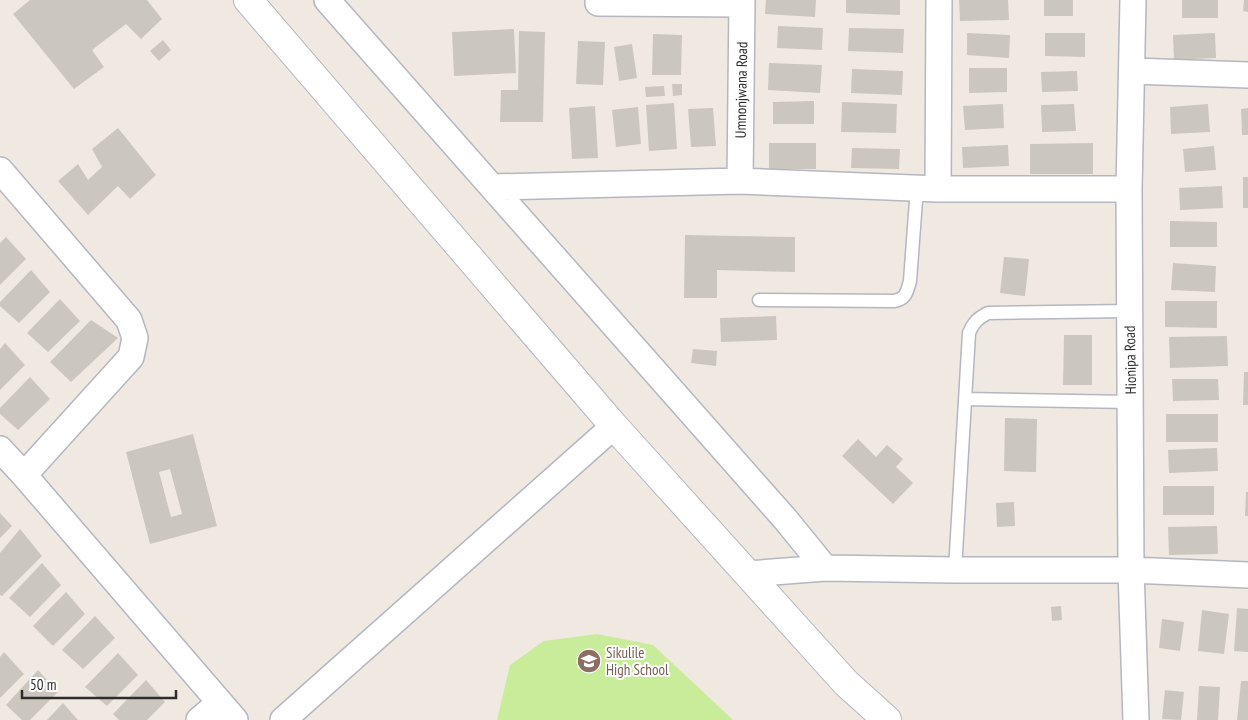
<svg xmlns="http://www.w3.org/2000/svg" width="1248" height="720" viewBox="0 0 1248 720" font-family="'PT Sans Narrow',sans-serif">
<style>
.pitch{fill:#c9ec9a}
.building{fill:#cbc7bf;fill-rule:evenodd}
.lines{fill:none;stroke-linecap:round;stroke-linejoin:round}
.service-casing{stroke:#b4b7c1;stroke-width:15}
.minor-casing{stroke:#b4b7c1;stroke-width:28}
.tertiary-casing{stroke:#b4b7c1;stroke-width:30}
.service{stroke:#fff;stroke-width:12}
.minor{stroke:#fff;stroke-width:25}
.tertiary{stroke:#fff;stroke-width:28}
.labels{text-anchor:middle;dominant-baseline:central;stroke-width:4;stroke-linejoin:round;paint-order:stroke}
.street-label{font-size:15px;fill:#2e2e2e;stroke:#fff}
.education-label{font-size:15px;fill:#785e54;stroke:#fff;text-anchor:start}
</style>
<rect width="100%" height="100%" fill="#efe9e1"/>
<!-- pitch -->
<path class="pitch" d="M597 634 653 645 733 720H497L510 665 544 641Z"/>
<!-- building -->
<path class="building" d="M30 0H147L162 19 141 39 126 24 92 50 104 67 74 89 13 14Z
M766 0H816L815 17 765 14Z
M846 0H900V15L846 13Z
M959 0H1008L1009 20 960 21Z
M1044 0H1073V16H1044Z
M1182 0H1218V18H1182Z
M1244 0H1248V12L1243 11Z
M778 26 823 28 822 50 777 48Z
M849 28 904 29 903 53 848 51Z
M514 29 516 73 454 76 452 32Z
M519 31 545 32 543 122H500L501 90H518Z
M967 33 1010 35 1009 58 967 55Z
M1045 33H1085V57L1045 56Z
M1215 33 1216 58 1174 60 1173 35Z
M653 34 682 35 681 75H652Z
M163 40 171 50 159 61 150 51Z
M578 41 605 42 603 85 576 84Z
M632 44 637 78 619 81 614 47Z
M769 63 822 65 820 93 768 90Z
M969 68H1007V92L969 93Z
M852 69 903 71 902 95 851 93Z
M1077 71 1078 91 1042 92 1041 72Z
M672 84H682V95L673 96Z
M664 86 665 96 646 97 645 87Z
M814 101V124H773V102Z
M842 102 897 104 896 133 841 132Z
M674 103 677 149 649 151 646 105Z
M1003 104 1004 128 965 130 963 106Z
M1074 104 1076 131 1042 132 1041 105Z
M1208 104 1210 132 1171 134 1170 107Z
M595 106 598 158 572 159 569 108Z
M638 107 641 144 616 147 612 110Z
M713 108 716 146 691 147 688 109Z
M1248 108V135H1242L1241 109Z
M118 128 156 175 130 199 118 186 88 215 58 181 78 164 88 180 102 167 92 149Z
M769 143H816V169H769Z
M1093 143V174H1030V144Z
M1008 145 1009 166 963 168 962 147Z
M1214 146 1216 170 1185 172 1183 149Z
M852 148 900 149 899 169 851 168Z
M1243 177H1248V208H1243Z
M1222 186 1223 208 1180 210 1179 188Z
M1170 221 1217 222V247H1170Z
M685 235 795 237V272L717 270V298H684Z
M6 237 26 259 0 285V243Z
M1004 257 1029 259 1025 296 1000 293Z
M1173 263 1216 266 1215 292 1171 290Z
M31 270 50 292 19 323 0 306V302Z
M60 299 80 321 48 352 27 333Z
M1165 301H1217V328L1165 327Z
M776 316 777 340 721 342 720 318Z
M91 320 118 338 71 382 50 362Z
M1064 335H1092V385H1063Z
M1227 336 1228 366 1170 368 1169 337Z
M5 343 25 365 0 390V349Z
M693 349 717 351 716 366 691 363Z
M1244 372H1248V405H1243Z
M30 377 50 399 18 430 0 414V408Z
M1172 379H1218L1219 400 1173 401Z
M1166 414H1218V442H1166Z
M1005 418 1037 419 1036 472 1004 471Z
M193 434 217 526 150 544 126 452ZM170 469 182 514 171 517 159 472Z
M858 439 876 457 887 445 903 459 896 467 913 483 893 504 842 456Z
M1217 448 1218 471 1169 473 1168 450Z
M1163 486H1214V515H1163Z
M1246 492H1248V516H1245Z
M1014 502 1015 526 997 527 996 503Z
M0 513 12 526 0 538Z
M1217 526 1218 554 1169 555 1168 527Z
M20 529 42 556 2 596 0 595V553Z
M42 563 61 585 30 617 9 598Z
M66 592 85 614 53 646 33 626Z
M1061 606 1062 620 1052 621 1051 607Z
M1237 608 1248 609V652L1234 651Z
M1202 610 1229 614 1224 654 1198 651Z
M95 616 115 638 83 669 62 650Z
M1162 619 1184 622 1180 651 1159 648Z
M4 652 24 674 0 698V657Z
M118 653 138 675 107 706 85 687Z
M38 670 58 692 30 720H22L6 705Z
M146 680 165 702 147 720H119L113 714Z
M1241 681H1248V720H1237Z
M1199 686 1220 687 1218 720H1197Z
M1165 690 1184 692 1181 720 1162 719Z
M63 703 78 720H47Z"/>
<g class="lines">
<!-- service casing -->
<g class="service-casing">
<path id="service" d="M759 300 894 301C906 299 907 292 910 281L917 187
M965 399 1130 402
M955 570 969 333C973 323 978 318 988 313L1130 311"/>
</g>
<!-- minor casing -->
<g class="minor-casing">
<path id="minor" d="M327 0 786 520 825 568
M1133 0 1129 189 1131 570 1136 720
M598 3 742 4
M1133 71 1248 75
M0 170 129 320 135 338 131 357 24 475
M740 181 742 0
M493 187 740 181 938 189H1129
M938 189 939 0
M0 449 24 475 235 720
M748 574 825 568 955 570H1131L1248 575
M199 720 219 703
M283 720 614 426"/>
</g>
<!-- tertiary casing -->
<g class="tertiary-casing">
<path id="tertiary" d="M248 0 614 426 846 683 887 720"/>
</g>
<!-- service -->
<use href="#service" class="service"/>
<!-- minor -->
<use href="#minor" class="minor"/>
<!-- tertiary -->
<use href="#tertiary" class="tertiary"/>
</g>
<!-- icons -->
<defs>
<g id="school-disc" transform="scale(1.25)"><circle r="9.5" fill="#8d6e63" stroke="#fff"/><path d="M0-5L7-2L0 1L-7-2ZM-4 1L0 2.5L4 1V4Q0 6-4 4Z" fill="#fff"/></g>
</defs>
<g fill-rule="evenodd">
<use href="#school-disc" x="589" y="661"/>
</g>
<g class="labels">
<!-- street labels -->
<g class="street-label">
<text transform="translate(741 90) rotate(-89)">Umnonjwana Road</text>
<text transform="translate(1130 360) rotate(-91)">Hionipa Road</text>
</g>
<!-- education labels -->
<g class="education-label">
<text x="606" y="652">Sikulile<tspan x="606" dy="17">High School</tspan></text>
</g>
</g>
<!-- scale -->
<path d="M22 690v8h154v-8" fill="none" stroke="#2e2e2e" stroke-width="2.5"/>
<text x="30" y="690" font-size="15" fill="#2e2e2e" stroke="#ffffff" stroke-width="4" paint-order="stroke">50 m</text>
</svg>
